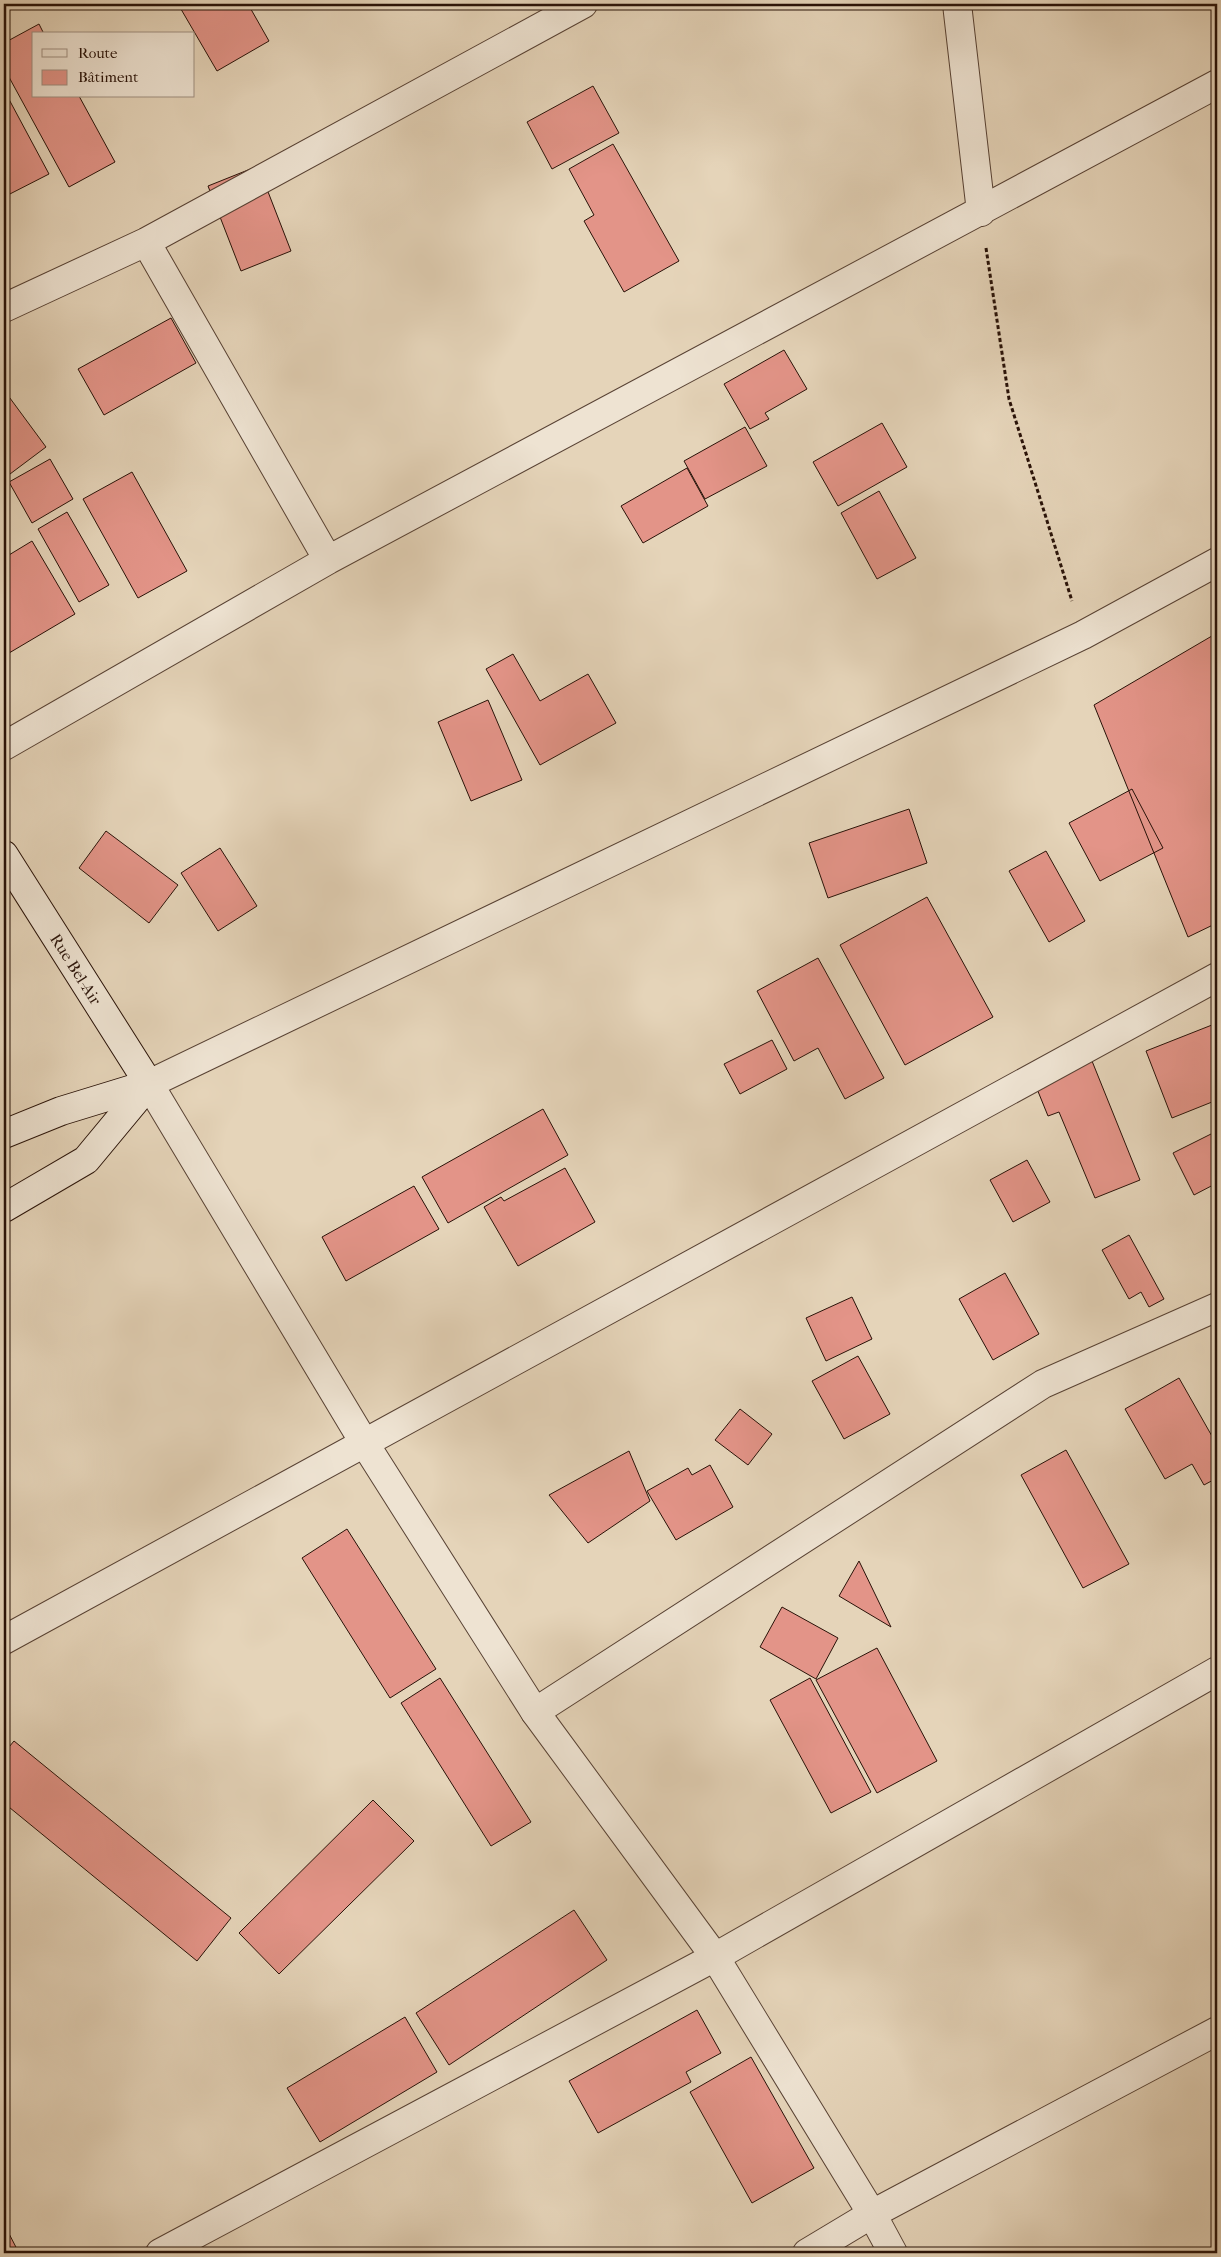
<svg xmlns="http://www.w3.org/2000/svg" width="1221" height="2257" viewBox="0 0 1221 2257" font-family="'IM FELL French Canon',serif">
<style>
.building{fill:#e39488;stroke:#291208}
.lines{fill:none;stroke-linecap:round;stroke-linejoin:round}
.minor-casing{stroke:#584234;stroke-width:30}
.tertiary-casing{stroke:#584234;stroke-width:30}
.secondary-casing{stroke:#291208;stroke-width:30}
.path{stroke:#291208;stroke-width:3;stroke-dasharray:4 2.5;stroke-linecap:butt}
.minor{stroke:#eee3d2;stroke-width:28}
.tertiary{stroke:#eee3d2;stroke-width:28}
.secondary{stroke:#eee3d2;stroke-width:28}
.labels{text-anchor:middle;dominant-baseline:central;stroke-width:4;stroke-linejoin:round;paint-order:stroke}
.street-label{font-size:16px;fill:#291208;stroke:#eee3d2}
</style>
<rect width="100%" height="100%" fill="#e5d4b9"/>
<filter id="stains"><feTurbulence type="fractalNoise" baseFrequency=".004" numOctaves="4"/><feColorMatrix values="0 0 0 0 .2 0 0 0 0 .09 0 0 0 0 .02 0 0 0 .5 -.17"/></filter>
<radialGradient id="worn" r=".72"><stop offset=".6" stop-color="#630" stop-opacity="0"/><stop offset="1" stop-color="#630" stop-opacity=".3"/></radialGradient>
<!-- building -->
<path class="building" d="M178 4H248L269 41 217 71Z
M39 24 44 34H34V96H79L115 162 69 187 4 68V43Z
M593 86 619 133 552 169 527 122Z
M4 90 49 174 4 197Z
M613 144 679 261 624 292 584 221 594 215 569 169Z
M258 166 291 251 241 271 208 186Z
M171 318 196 363 104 415 78 369Z
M784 350 807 389 765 413 769 419 750 429 724 384Z
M4 390 46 447 6 477 4 473Z
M882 423 907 467 838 506 813 462Z
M745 427 767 466 705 499 684 461Z
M50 459 73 499 32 523 9 482Z
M687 468 708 506 643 543 621 506Z
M132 472 187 571 138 598 83 499Z
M879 491 916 558 877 579 841 513Z
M67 512 109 585 79 602 38 529Z
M4 533 9 541 4 544Z
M32 541 75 614 4 656V558Z
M1217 633V923L1188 937 1094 705Z
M513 654 540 701 588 674 616 723 540 765 486 669Z
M488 700 522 780 471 801 438 722Z
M1132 789 1163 848 1100 881 1069 823Z
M909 809 927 863 828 898 809 843Z
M106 831 178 885 149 923 79 868Z
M220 848 257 906 218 931 181 873Z
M1046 851 1085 921 1049 942 1009 871Z
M927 897 993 1017 905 1065 840 945Z
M818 958 884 1078 845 1099 818 1048 794 1061 757 991Z
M1217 1023V1100L1172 1118 1146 1051Z
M772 1040 787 1069 740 1094 724 1064Z
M1092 1061 1140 1180 1095 1198 1059 1112 1048 1116 1035 1084Z
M543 1109 568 1155 448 1223 422 1177Z
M1217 1131V1183L1194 1195 1173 1153Z
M1027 1160 1050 1202 1013 1222 990 1180Z
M565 1168 595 1222 518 1266 484 1207 501 1197 504 1201Z
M414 1186 439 1229 346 1281 322 1237Z
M1129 1235 1164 1299 1149 1307 1141 1292 1129 1299 1102 1250Z
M1005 1273 1039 1334 993 1360 959 1299Z
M852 1297 872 1339 826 1361 806 1318Z
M858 1356 890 1414 844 1439 812 1381Z
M1179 1378 1217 1445V1478L1204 1485 1192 1464 1165 1479 1125 1409Z
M740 1409 772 1434 748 1465 715 1440Z
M1066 1450 1129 1564 1083 1588 1021 1475Z
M629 1451 650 1501 588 1543 549 1495Z
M710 1465 733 1507 676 1540 647 1491 688 1468 692 1475Z
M347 1529 436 1669 390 1698 302 1558Z
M859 1561 891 1627 839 1596Z
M782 1607 838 1638 816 1679 760 1647Z
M877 1648 937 1761 877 1793 816 1680Z
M440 1678 531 1822 491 1846 401 1703Z
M810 1678 871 1792 831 1813 770 1700Z
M14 1741 231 1918 197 1961 4 1803V1753Z
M373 1800 414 1841 279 1974 239 1933Z
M574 1910 607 1960 449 2065 416 2013Z
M697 2010 721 2053 686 2072 691 2082 598 2133 569 2081Z
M405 2017 437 2072 320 2142 287 2088Z
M751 2057 814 2168 752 2203 690 2092Z
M4 2224 19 2253H4Z"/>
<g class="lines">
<!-- minor casing -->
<g class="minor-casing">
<path id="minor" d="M957 4 981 212
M146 242 328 560
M4 308 146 242 583 4
M4 746 328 560 1217 84
M4 1640 1217 977
M535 1712 1043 1384 1217 1307
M160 2253 715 1957 1217 1671
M807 2253 872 2214 1217 2031"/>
</g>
<!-- tertiary casing -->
<g class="tertiary-casing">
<path id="tertiary" d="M893 2253 872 2214 715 1957 535 1712 365 1444 149 1084 1083 635 1217 562"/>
</g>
<!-- secondary casing -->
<g class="secondary-casing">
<g id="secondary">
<path id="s1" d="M4 855 149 1084"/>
<path d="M4 1134 61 1111 149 1084"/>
<path d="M4 1208 86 1160 149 1084"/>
</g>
</g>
<!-- path -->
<path class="path" d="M986 248 1009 399 1072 601"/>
<!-- minor -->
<use href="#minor" class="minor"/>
<!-- tertiary -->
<use href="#tertiary" class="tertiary"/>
<!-- secondary -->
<use href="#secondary" class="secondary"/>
</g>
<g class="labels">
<!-- street labels -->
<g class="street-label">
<text stroke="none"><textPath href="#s1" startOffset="135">Rue Bel-Air</textPath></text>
</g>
</g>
<!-- margin -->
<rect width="1221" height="2257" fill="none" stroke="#e5d4b9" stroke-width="20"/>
<rect x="5" y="5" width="1211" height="2247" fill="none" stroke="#291208" stroke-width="2.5"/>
<rect x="10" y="10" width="1201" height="2237" fill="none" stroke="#291208"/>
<!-- legend -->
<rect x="32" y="32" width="162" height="65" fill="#eee3d2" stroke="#9f8f81"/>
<rect x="42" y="49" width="25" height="8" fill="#eee3d2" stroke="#9f8f81"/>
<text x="78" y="58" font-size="15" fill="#291208">Route</text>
<rect x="42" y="70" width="25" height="15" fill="#e39488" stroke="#9f8f81"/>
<text x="78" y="82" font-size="15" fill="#291208">Bâtiment</text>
<rect width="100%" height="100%" filter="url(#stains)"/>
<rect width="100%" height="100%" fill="url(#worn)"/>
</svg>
